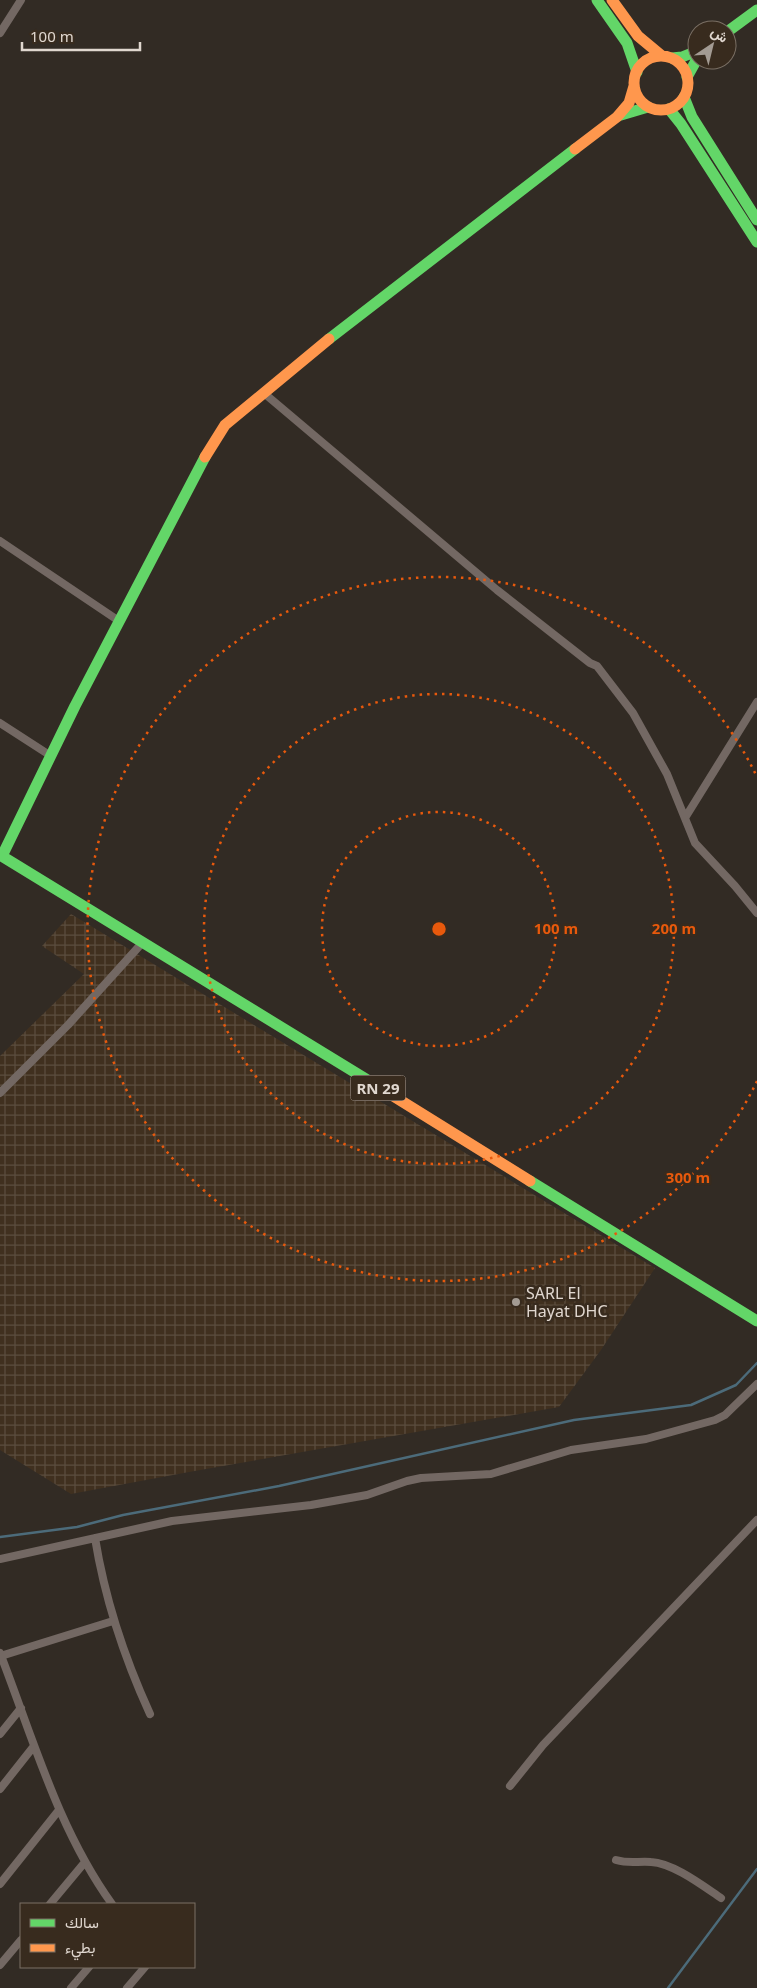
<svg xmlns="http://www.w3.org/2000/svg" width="757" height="1988" viewBox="0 0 757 1988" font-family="'Noto Sans',Vazirmatn,sans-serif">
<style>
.industrial{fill:url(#industrial-grid)}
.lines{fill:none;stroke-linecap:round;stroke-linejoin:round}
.stream{stroke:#4c6b7a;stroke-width:2.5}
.street{stroke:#736863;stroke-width:8}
.fast{stroke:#63d668;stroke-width:11}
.slow{stroke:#ff974d;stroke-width:11}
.ring{fill:none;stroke:#e8590c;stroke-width:2.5;stroke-dasharray:2.5 5}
.poi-dot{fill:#a39b93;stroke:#382b1e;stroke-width:2}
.labels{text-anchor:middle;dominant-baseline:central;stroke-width:5;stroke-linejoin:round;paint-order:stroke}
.shield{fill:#382b1e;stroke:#aea39a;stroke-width:1}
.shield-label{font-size:15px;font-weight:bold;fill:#e0d7cf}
.poi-label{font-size:16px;fill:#e0d7cf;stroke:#382b1e;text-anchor:start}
.centre{fill:#e8590c;stroke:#382b1e;stroke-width:2.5}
.ring-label{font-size:15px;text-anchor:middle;font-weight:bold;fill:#e8590c;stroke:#382b1e;stroke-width:5;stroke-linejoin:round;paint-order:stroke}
</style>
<defs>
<pattern id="industrial-grid" width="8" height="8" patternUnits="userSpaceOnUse" patternTransform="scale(1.25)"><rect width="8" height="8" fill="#40301f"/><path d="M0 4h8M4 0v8" fill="none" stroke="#5b4d3e"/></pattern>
</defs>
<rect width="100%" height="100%" fill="#322b24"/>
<!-- industrial -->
<path class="industrial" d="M71 914 655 1268 601 1350 559 1407 189 1472 71 1494 0 1450V1056L84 974 42 946Z"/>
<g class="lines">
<!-- stream -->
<path class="stream" d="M0 1537 77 1527 123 1515 279 1486 574 1420 691 1405 736 1385 757 1363
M668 1988 757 1869"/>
<!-- street -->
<path class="street" d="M0 33 21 0
M265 394 497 590 590 663 597 666 633 713 667 774 695 843 735 886 757 913
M0 541 119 621
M0 723 51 756
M685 818 757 702
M0 1093 68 1025 143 942
M95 1538C105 1600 124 1657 150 1714
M0 1559 172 1521 311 1505 367 1495 407 1481 421 1478 491 1474 571 1450 646 1439 715 1420 725 1415 757 1384
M0 1653C33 1738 58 1829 112 1904
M1 1656 113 1621
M0 1734 21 1708
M510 1786 543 1745 757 1520
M0 1789 34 1746
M616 1860C630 1864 637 1861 651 1862 673 1863 703 1886 721 1898
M0 1884 59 1810
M50 1904 85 1862
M0 1965 21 1940
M71 1988 89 1967
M127 1988 145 1967"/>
<!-- fast -->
<path class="fast" d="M597 0 627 43 637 72
M727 32 757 10
M672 58 682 57 697 51
M687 77 697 59
M684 97 692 117 757 220
M669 109 681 124 757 242
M621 115 648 107
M329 339 575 149
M0 855 374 1084
M2 856 75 706 205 457
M530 1181 757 1321"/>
<!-- slow -->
<path class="slow" d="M612 0 638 36 662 56
M634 83a27 27 0 1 1 54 0a27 27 0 1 1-54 0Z
M575 149 617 117 629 103 634 86
M205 457 225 425 329 339
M374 1084 530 1181"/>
</g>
<!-- distance rings -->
<g class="ring">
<circle cx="439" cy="929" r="117"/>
<circle cx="439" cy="929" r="235"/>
<path d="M757 1081A352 352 0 1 1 757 777"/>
</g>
<!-- markers -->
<circle class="poi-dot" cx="516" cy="1302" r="5"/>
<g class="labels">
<!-- shield labels -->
<rect class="shield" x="350.5" y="1075.5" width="55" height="25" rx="4"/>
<g class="shield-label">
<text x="378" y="1088">RN 29</text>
</g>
<!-- poi labels -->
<g class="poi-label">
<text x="526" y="1293">SARL El<tspan x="526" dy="18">Hayat DHC</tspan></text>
</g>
</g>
<circle cx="439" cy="929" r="8" class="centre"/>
<g class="ring-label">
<text x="556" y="934">100 m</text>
<text x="674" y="934">200 m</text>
<text x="688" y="1183">300 m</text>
</g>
<!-- legend -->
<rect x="20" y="1903" width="175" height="65" fill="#382b1e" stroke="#7b7065"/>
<rect x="30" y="1919" width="25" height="8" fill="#63d668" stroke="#7b7065"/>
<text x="65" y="1928" font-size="15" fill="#e0d7cf">سالك</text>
<rect x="30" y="1944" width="25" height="8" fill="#ff974d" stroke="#7b7065"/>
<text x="65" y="1953" font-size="15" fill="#e0d7cf">بطيء</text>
<!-- north arrow -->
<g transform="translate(712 45) rotate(35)"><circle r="24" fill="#382b1e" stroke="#7b7065"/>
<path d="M0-4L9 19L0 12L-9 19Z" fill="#a39b93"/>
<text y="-8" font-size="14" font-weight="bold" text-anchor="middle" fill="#e0d7cf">ش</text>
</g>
<!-- scale -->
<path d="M22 42v8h118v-8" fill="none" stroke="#e0d7cf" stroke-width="2.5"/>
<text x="30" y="42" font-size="15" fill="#e0d7cf" stroke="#382b1e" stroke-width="4" paint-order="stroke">100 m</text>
</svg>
